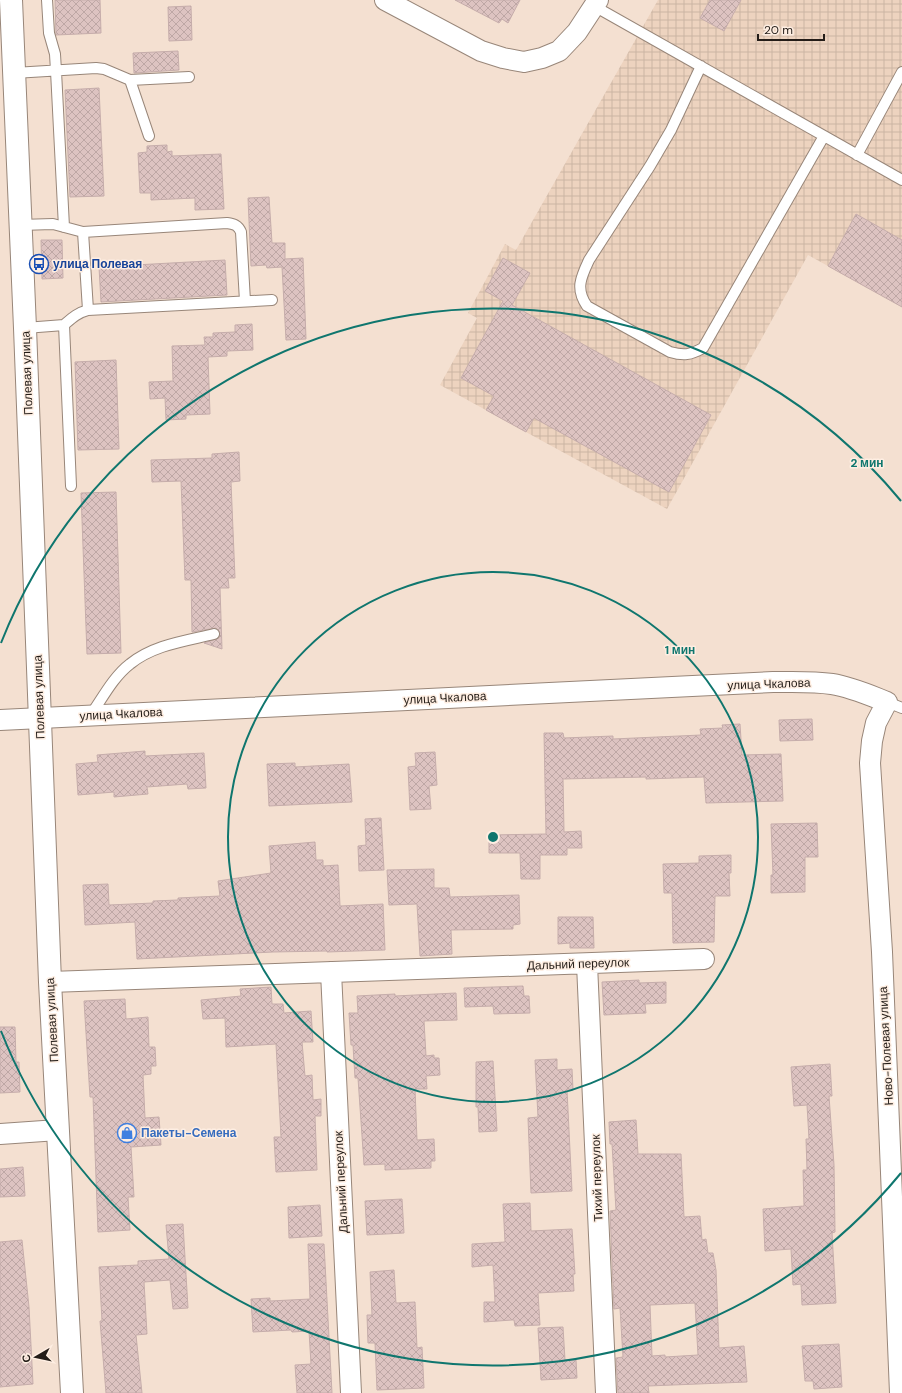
<svg xmlns="http://www.w3.org/2000/svg" width="902" height="1393" viewBox="0 0 902 1393" font-family="'DM Sans',sans-serif">
<style>
.industrial{fill:url(#industrial-grid)}
.building{fill:url(#building-cross-hatch);stroke:#c6adab;fill-rule:evenodd}
.lines{fill:none;stroke-linecap:round;stroke-linejoin:round}
.service-casing{stroke:#988679;stroke-width:12}
.minor-casing{stroke:#988679;stroke-width:22}
.secondary-casing{stroke:#988679;stroke-width:24}
.service{stroke:#fff;stroke-width:10}
.minor{stroke:#fff;stroke-width:20}
.secondary{stroke:#fff;stroke-width:22}
.ring{fill:none;stroke:#0f766e;stroke-width:2}
.labels{text-anchor:middle;dominant-baseline:central;stroke-width:3;stroke-linejoin:round;paint-order:stroke}
.transit-label{font-size:12px;font-weight:bold;fill:#164399;stroke:#feeee2;text-anchor:start}
.street-label{font-size:12px;fill:#241d18;stroke:#feeee2}
.shop-label{font-size:12px;font-weight:bold;fill:#366cbe;stroke:#feeee2;text-anchor:start}
.centre{fill:#0f766e;stroke:#feeee2;stroke-width:2}
.ring-label{font-size:12px;text-anchor:middle;font-weight:bold;fill:#0f766e;stroke:#feeee2;stroke-width:3;stroke-linejoin:round;paint-order:stroke}
</style>
<defs>
<pattern id="industrial-grid" width="8" height="8" patternUnits="userSpaceOnUse"><rect width="8" height="8" fill="#edd3bf"/><path d="M0 4h8M4 0v8" fill="none" stroke="#cbb5a3"/></pattern>
<pattern id="building-cross-hatch" width="8" height="8" patternUnits="userSpaceOnUse"><rect width="8" height="8" fill="#ddc3c1"/><path d="M0 0l8 8M0 8l8-8" fill="none" stroke="#bea7a5"/></pattern>
</defs>
<rect width="100%" height="100%" fill="#f4e0d1"/>
<!-- industrial -->
<path class="industrial" d="M658 0H902V307L808 255 667 509 440 385 477 318 468 313 505 244 516 250Z"/>
<!-- building -->
<path class="building" d="M55 0H100L101 33 56 35Z
M455 0H520L508 23 502 19 499 23Z
M710 0H741L724 31 700 18Z
M191 6 192 40 169 41 168 7Z
M178 51 179 70 134 73 133 53Z
M99 88 104 196 70 197 65 90Z
M167 145V152L172 151V156L221 154 224 209 195 210V198L151 200V193H140L138 153 147 152V146Z
M269 197 272 243H285V259L303 258 306 339 286 340 282 267 267 268 266 265 251 266 248 198Z
M856 214 902 240V307L828 266Z
M41 240H62L63 278 42 279Z
M503 258 530 273 512 305 711 415 669 492 534 418 526 432 486 410 494 396 461 378 503 301 485 291Z
M225 260 227 295 101 302 99 267Z
M252 324 253 350 227 351V356L208 357 210 414 186 415V419L166 420 165 398 150 399 149 382 173 381 172 346 205 345 204 337H213V333L235 332V325Z
M116 360 119 449 78 450 75 362Z
M239 452 240 481 231 482 235 578H228L229 588H220L222 649 204 643 219 638 220 632 216 628 192 632 191 580H185L181 481 152 482 151 460 212 458V454Z
M116 492 121 653 87 654 81 493Z
M812 719 813 740 780 741 779 720Z
M740 724 742 755 781 754 783 801 706 803 704 777 646 779V777L563 779 564 832 581 831 582 848H567V855H540V879H521L520 853H489V835L546 834 544 733H563L564 738 613 736V739L701 735 700 729 723 728 722 725Z
M145 751V756L204 753 206 788 188 789 187 784 147 787 148 794 114 797V792L78 795 76 764 98 762 97 755Z
M435 752 437 785 429 786 431 809 410 810 408 767 416 766 415 753Z
M295 763V767L349 764 352 802 269 806 267 764Z
M381 818 384 870 359 871 358 846 366 845 365 819Z
M817 823 818 857H805V892L771 893V875H773L771 824Z
M315 842 316 860H323V866L338 865 340 906 383 904 385 950 327 952V951L273 952 137 959 135 922 85 925 83 885 108 884 109 905 153 903V901L178 900V898L220 896 218 881 271 873 269 846Z
M731 855V873H729L730 896H715L714 942 673 943 672 893H664L663 864 699 863V856Z
M434 869V888H449L450 897 519 895 520 924 513 925V929L451 930 452 954 420 956 417 904 389 905 387 870Z
M558 917H593L594 948H570V943L558 944Z
M639 980V983L666 982V1003L645 1004 646 1013 604 1015 602 982Z
M523 986 524 996H529L530 1013 494 1014 493 1006 465 1007 464 988Z
M271 987 272 1004H283L284 1013 311 1011 313 1042H302L305 1076 312 1075 313 1100 321 1099V1116H315L317 1170 276 1172 274 1137H281L276 1044 226 1047 225 1018 203 1019 201 1000 241 996 240 989Z
M456 993 457 1020 424 1021 426 1056 434 1055V1058H439L440 1075 426 1076 427 1089H415L417 1140 434 1139 435 1161H431V1168L385 1170V1164L364 1165 358 1078H355L353 1045H351L349 1013H358L357 996 395 994V996Z
M125 999 126 1019 148 1017 149 1047H155L156 1066H151V1074L143 1075 145 1118 159 1117 161 1145 131 1147 134 1197H128L130 1230 98 1232 93 1097H90L84 1001Z
M0 1027H15L16 1062H19L20 1092 0 1093Z
M557 1059V1070L572 1069 573 1090H567L572 1191 531 1193 528 1118 538 1117 535 1060Z
M493 1061 497 1131 479 1132 478 1107H476V1062Z
M830 1064 832 1096H829L834 1165 835 1232 832 1233 836 1303 802 1305 801 1284 793 1285 791 1249 765 1251 763 1209 804 1206 803 1170H807L806 1139H809L807 1105 794 1106 791 1067Z
M636 1120 638 1154H681L684 1217 700 1216 702 1240 706 1239 708 1253H713L716 1270 719 1348 744 1346 747 1382 648 1386 649 1393H618L616 1358 623 1357 620 1308 614 1309 610 1211 616 1210 612 1144H610L609 1122ZM695 1303 698 1355 665 1357V1355L652 1356 650 1305Z
M23 1167 25 1196 0 1197V1169Z
M402 1199 404 1233 367 1235 365 1201Z
M530 1203 531 1231 572 1229 575 1274H573L574 1291 538 1293 540 1325 515 1326 514 1320H512L484 1322V1302H495L493 1265 472 1267V1244L505 1242 503 1204Z
M320 1205 322 1236 289 1238 288 1207Z
M183 1224 188 1308 173 1309 170 1280 144 1282 147 1334 136 1335 142 1393H106L100 1321H102L99 1267 138 1265V1261L169 1259 166 1225Z
M22 1240 29 1307 33 1384 0 1387V1242Z
M308 1244H324L332 1393H297L295 1365 311 1364 309 1331 292 1332 291 1330 253 1332 251 1299 270 1298V1301L310 1299Z
M394 1270 396 1303 415 1302 417 1348 422 1347 424 1388 377 1390 375 1343H368L367 1315H372L370 1272Z
M563 1327 565 1360H576L577 1378 541 1380 538 1328Z
M839 1344 842 1387 814 1389 813 1381H805L802 1346Z"/>
<g class="lines">
<!-- service casing -->
<g class="service-casing">
<path id="service" d="M47 0 49 33 55 54 56 71 64 227
M594 6 902 180
M701 66 671 130 650 166 589 260C581 277 575 289 587 306L670 352C684 356 690 355 703 348L824 136
M14 73 96 68 104 69 130 80 189 77
M130 80 149 136
M857 155 902 72
M20 225 53 224 83 232 227 223C234 224 238 225 241 232L245 301
M83 232 88 310
M64 325 71 486
M25 328 64 325C72 318 77 313 88 310L272 300
M887 702 902 708
M90 716C102 699 113 677 130 664 153 645 185 641 214 634"/>
</g>
<!-- minor casing -->
<g class="minor-casing">
<path id="minor" d="M385 0 481 51 503 58 524 62 542 58 559 51 577 32 598 0
M0 720 773 682C793 682 812 681 832 684 851 687 869 695 887 702L876 723 872 741 870 763 882 952 900 1393
M587 964 606 1393
M331 972 351 1393
M50 982 704 959
M0 1134 58 1130"/>
</g>
<!-- secondary casing -->
<g class="secondary-casing">
<path id="secondary" d="M11 0 25 328 50 982 72 1393"/>
</g>
<!-- service -->
<use href="#service" class="service"/>
<!-- minor -->
<use href="#minor" class="minor"/>
<!-- secondary -->
<use href="#secondary" class="secondary"/>
</g>
<!-- distance rings -->
<g class="ring">
<circle cx="493" cy="837" r="265"/>
<path d="M901 1173A529 529 0 0 1 1 1031M1 643A529 529 0 0 1 901 501"/>
</g>
<!-- icons -->
<defs>
<g id="bus-ring" transform="scale(1)"><circle r="9.5" fill="#feeee2" stroke="#1a4fb4" stroke-width="1.5"/><path d="M-5-6H5V4H4V6H2V4H-2V6H-4V4H-5ZM-3.5-4V0h7V-4ZM-3.5 1.2v1.5H-2V1.2ZM2 1.2v1.5H3.5V1.2Z" fill="#1a4fb4"/></g>
<g id="shop-ring" transform="scale(1)"><circle r="9.5" fill="#feeee2" stroke="#3f7fe0" stroke-width="1.5"/><path d="M-5-2.5h2.3a2.7 3.5 0 0 1 5.4 0H5L5.5 6h-11ZM-1.5-2.5h3a1.5 2.3 0 0 0-3 0Z" fill="#3f7fe0"/></g>
</defs>
<g fill-rule="evenodd">
<use href="#bus-ring" x="39" y="264"/>
<use href="#shop-ring" x="127" y="1133"/>
</g>
<g class="labels">
<!-- transit labels -->
<g class="transit-label">
<text x="53" y="264">улица Полевая</text>
</g>
<!-- street labels -->
<g class="street-label">
<text transform="translate(27 373) rotate(-92)">Полевая улица</text>
<text transform="translate(769 684) rotate(-2)">улица Чкалова</text>
<text transform="translate(39 697) rotate(-92)">Полевая улица</text>
<text transform="translate(445 698) rotate(-3)">улица Чкалова</text>
<text transform="translate(121 714) rotate(-3)">улица Чкалова</text>
<text transform="translate(578 964) rotate(-2)">Дальний переулок</text>
<text transform="translate(52 1020) rotate(-93)">Полевая улица</text>
<text transform="translate(886 1046) rotate(-93)">Ново-Полевая улица</text>
<text transform="translate(597 1178) rotate(-92)">Тихий переулок</text>
<text transform="translate(341 1182) rotate(-93)">Дальний переулок</text>
</g>
<!-- shop labels -->
<g class="shop-label">
<text x="141" y="1133">Пакеты-Семена</text>
</g>
</g>
<circle cx="493" cy="837" r="6" class="centre"/>
<g class="ring-label">
<text x="867" y="467">2 мин</text>
<text x="680" y="654">1 мин</text>
</g>
<!-- north arrow -->
<g transform="translate(36 1357) rotate(261)" stroke="#feeee2" stroke-width="3" paint-order="stroke">
<path d="M0-3L7 15L0 10L-7 15Z" fill="#241d18"/>
<text y="-6" font-size="11" font-weight="bold" text-anchor="middle" fill="#241d18">С</text>
</g>
<!-- scale -->
<path d="M758 34v6h66v-6" fill="none" stroke="#241d18" stroke-width="2"/>
<text x="764" y="34" font-size="12" fill="#241d18" stroke="#feeee2" stroke-width="3" paint-order="stroke">20 m</text>
</svg>
